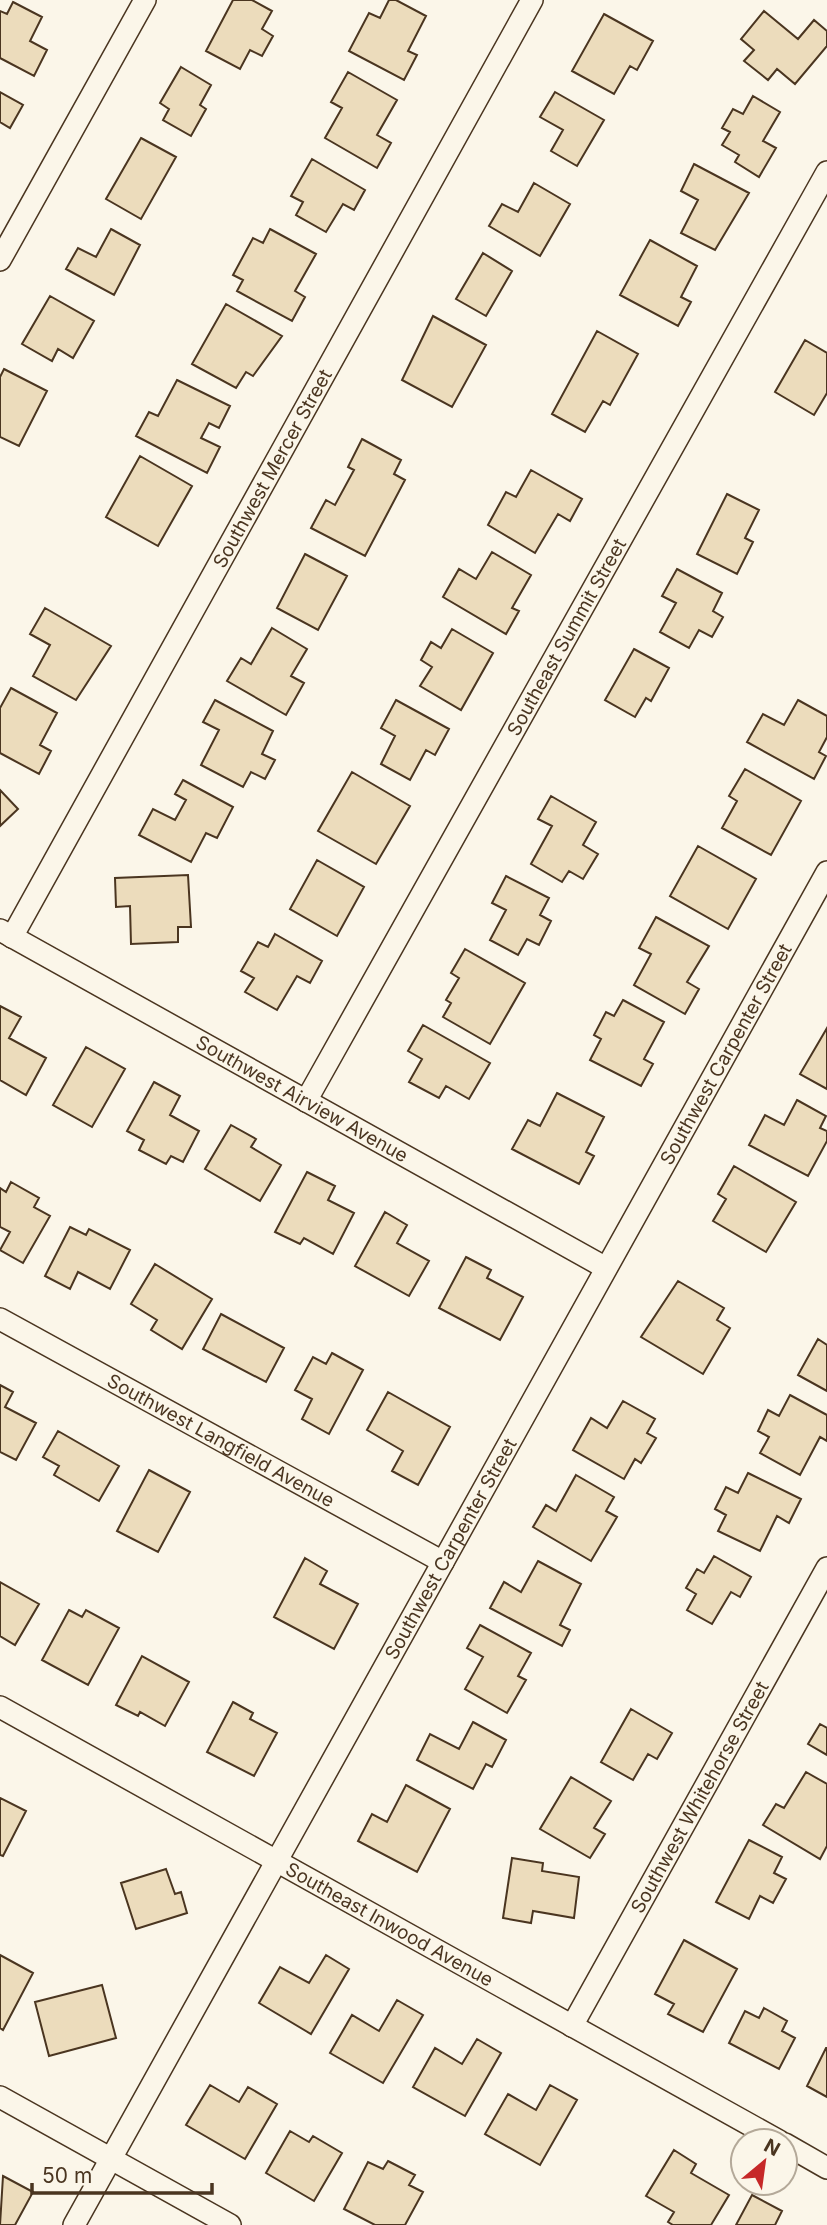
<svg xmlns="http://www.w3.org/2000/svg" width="827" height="2225" viewBox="0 0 827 2225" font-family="Inter,sans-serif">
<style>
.building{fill:#ecdcbc;stroke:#4a3520;stroke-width:2}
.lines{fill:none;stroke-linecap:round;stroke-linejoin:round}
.minor-casing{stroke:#4a3520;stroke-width:24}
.minor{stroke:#fbf6e9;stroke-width:21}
.labels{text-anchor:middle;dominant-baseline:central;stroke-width:5;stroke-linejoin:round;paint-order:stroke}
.street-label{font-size:19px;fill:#4a3520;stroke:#fbf6e9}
</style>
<rect width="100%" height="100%" fill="#fbf6e9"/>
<!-- building -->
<path class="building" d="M233 0H252L272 11 262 29 273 36 262 56 250 50 240 69 206 51Z
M389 0H396L426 16 408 51 417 55 404 80 349 51 369 13 380 18Z
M13 2 42 17 30 41 47 50 34 76 0 58V11L7 14Z
M764 11 798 39 814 20 827 31V46L795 84 777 69 768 80 744 61 754 50 741 39Z
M604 14 653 41 637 70 630 66 614 94 572 71Z
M181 67 211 85 200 105 206 109 191 136 163 120 169 109 160 103Z
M348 72 397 100 377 135 391 143 377 168 325 138 342 108 331 102Z
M0 92 23 105 10 128 0 122Z
M555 92 604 120 577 166 551 151 563 130 540 117Z
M753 96 780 112 763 141 776 148 759 177 735 162 739 155 722 145 730 132 722 128 733 109 743 114Z
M141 138 176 157 141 219 106 199Z
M312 159 365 190 354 210 343 204 326 232 296 215 303 202 291 196Z
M694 164 749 193 715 250 681 233 698 200 681 191Z
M534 183 570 204 540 256 489 226 502 204 518 212Z
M111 229 140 245 114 295 66 269 78 248 96 257Z
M270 229 316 254 295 291 305 297 292 321 237 291 243 280 233 275 253 238 263 243Z
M650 240 697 266 681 297 691 302 678 326 620 295Z
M483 253 512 271 486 316 456 299Z
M50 296 94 321 73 358 58 349 52 361 22 344Z
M226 304 282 336 253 376 246 372 236 388 192 364Z
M433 316 486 345 452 407 402 380Z
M597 331 638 354 610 405 603 401 585 432 552 414Z
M805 340 827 353V393L814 415 775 392Z
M4 369 47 391 19 446 0 437V377Z
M177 380 230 406 219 428 209 423 201 438 220 447 207 473 136 436 149 412 158 416Z
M362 439 401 460 394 474 405 480 365 556 311 528 326 500 335 505 354 470 348 467Z
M140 456 192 486 158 546 106 517Z
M531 470 582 499 570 521 558 514 535 553 488 525 506 492 516 497Z
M727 494 759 510 745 538 753 542 737 574 697 554Z
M492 552 531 575 512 608 519 611 506 634 443 597 459 569 476 579Z
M305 554 347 576 318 630 277 608Z
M677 569 722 593 713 611 723 617 712 637 699 630 689 648 660 632 676 603 662 596Z
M45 608 111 646 76 700 33 676 50 645 30 634Z
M272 628 307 649 291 676 304 683 286 715 227 681 241 658 251 664Z
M452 629 493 653 461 710 420 686 432 667 421 660 431 642 441 648Z
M634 649 669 668 651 701 646 698 635 717 605 700Z
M11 688 57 713 40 745 51 751 39 774 0 753V708Z
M215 700 273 731 262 754 275 760 265 779 251 772 243 787 201 765 219 730 203 722Z
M396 700 449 729 435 755 426 750 410 780 381 764 395 736 381 728Z
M798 700 827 716V737L819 752 826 756 814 779 747 742 763 714 784 725Z
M745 769 801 801 771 855 722 828 737 801 729 796Z
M352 772 410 806 376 864 318 831Z
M183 780 233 807 217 838 206 833 191 862 139 835 153 809 175 820 186 800 175 794Z
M0 790 18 809 0 826Z
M551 796 596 822 583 845 598 854 583 879 569 871 562 882 531 864 552 826 538 819Z
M698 846 756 879 728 929 670 896Z
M317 860 364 887 337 936 290 909Z
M188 875 191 927H178V942L131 944 130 906 116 907 115 878Z
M506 876 549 898 540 915 551 921 539 945 527 939 518 955 490 940 506 910 492 903Z
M656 917 709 946 687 982 699 989 685 1014 634 985 651 954 639 948Z
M275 934 322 961 310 983 297 976 277 1010 245 992 254 978 241 971 258 942 268 947Z
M465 949 525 983 490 1044 443 1017 451 1003 446 1000 459 978 451 973Z
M623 1000 664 1022 644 1059 653 1064 641 1086 590 1060 601 1039 594 1035 606 1012 614 1016Z
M0 1006 21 1017 9 1038 46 1058 26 1095 0 1080Z
M423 1025 490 1063 469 1099 446 1086 439 1098 409 1082 422 1059 408 1051Z
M827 1028V1089L800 1074Z
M86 1047 125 1069 92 1127 53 1105Z
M154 1082 180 1096 170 1115 199 1131 183 1162 171 1156 166 1164 139 1150 144 1140 127 1131Z
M557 1093 604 1117 586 1152 594 1156 579 1184 512 1149 528 1120 540 1126Z
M797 1100 826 1116 820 1128 827 1131V1141L808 1176 749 1145 765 1115 784 1125Z
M231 1125 256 1139 251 1147 281 1165 260 1201 205 1169Z
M734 1166 796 1202 766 1252 713 1221 726 1199 718 1194Z
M307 1172 335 1186 328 1200 354 1213 333 1254 304 1238 300 1244 275 1232Z
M11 1182 39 1198 34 1207 50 1216 23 1263 0 1250 10 1232 0 1227V1188L6 1192Z
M385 1212 407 1225 397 1243 429 1261 409 1296 355 1266Z
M70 1227 86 1235 89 1229 130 1250 110 1289 78 1272 70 1289 45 1276Z
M466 1257 491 1270 487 1278 523 1297 500 1340 439 1308Z
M155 1264 212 1299 182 1349 151 1330 157 1320 131 1304Z
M678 1281 724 1308 717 1320 730 1328 703 1374 641 1337Z
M221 1314 284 1348 266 1382 203 1349Z
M818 1339 827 1345V1391L798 1375Z
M332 1353 363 1370 329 1434 302 1419 312 1399 295 1390 313 1357 326 1364Z
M0 1385 13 1392 5 1407 36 1423 16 1460 0 1452Z
M388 1392 450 1427 418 1485 392 1471 403 1451 367 1430Z
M790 1395 827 1415V1441L820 1437 800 1475 760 1453 769 1437 758 1431 768 1410 779 1416Z
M623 1401 655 1419 647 1433 656 1438 641 1463 635 1459 624 1479 573 1450 591 1418 607 1428Z
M58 1431 119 1466 99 1501 54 1475 59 1466 43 1457Z
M149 1470 190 1492 158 1552 117 1531Z
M748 1473 801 1499 789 1523 777 1516 760 1551 718 1531 726 1515 715 1509 726 1487 738 1493Z
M576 1475 614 1497 606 1511 617 1517 591 1561 533 1527 546 1505 556 1511Z
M714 1556 751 1577 740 1597 731 1592 712 1624 687 1610 696 1594 686 1588 697 1569 704 1573Z
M305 1558 327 1571 320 1584 358 1604 334 1649 274 1617Z
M538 1561 581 1584 560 1625 570 1630 562 1646 490 1608 504 1582 521 1592Z
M0 1582 39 1604 15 1645 0 1636Z
M69 1610 82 1617 86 1610 119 1628 88 1685 42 1660Z
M480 1625 531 1653 518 1676 526 1680 507 1713 465 1689 483 1657 467 1648Z
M142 1656 189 1682 165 1726 140 1712 138 1716 116 1705Z
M233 1702 253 1713 250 1719 277 1733 254 1776 207 1752Z
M631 1709 672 1733 657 1759 648 1754 633 1780 601 1762Z
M473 1722 506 1740 492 1767 486 1764 473 1789 417 1760 430 1734 459 1749Z
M820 1724 827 1728V1755L808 1744Z
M806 1772 827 1784V1846L820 1859 763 1825 776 1804 784 1808Z
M571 1777 611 1801 594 1828 605 1834 590 1858 540 1829Z
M406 1785 450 1809 417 1872 358 1841 372 1814 387 1822Z
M0 1798 26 1811 3 1856 0 1855Z
M749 1840 782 1857 774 1873 786 1879 773 1903 760 1896 749 1919 716 1902Z
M512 1858 543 1863 542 1871 579 1877 574 1918 533 1911 531 1923 503 1918Z
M166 1869 175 1894 181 1892 187 1913 136 1929 121 1883Z
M684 1940 737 1969 703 2032 668 2014 674 2004 655 1994Z
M0 1955 33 1973 3 2030 0 2028Z
M326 1955 349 1969 311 2034 259 2003 280 1967 309 1983Z
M102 1985 116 2038 49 2056 35 2002Z
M397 2000 423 2015 383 2083 330 2053 352 2015 379 2031Z
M764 2008 787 2021 782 2031 795 2038 779 2069 729 2043 745 2011 759 2018Z
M477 2039 501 2053 465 2116 413 2087 435 2048 462 2064Z
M826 2048H827V2097L807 2086Z
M210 2085 239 2102 248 2087 277 2104 245 2159 186 2125Z
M550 2085 577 2100 540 2165 485 2134 508 2094 536 2110Z
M290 2131 309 2142 313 2136 342 2153 314 2201 266 2173Z
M674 2150 696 2164 691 2173 729 2195 711 2225H673L668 2222 674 2212 646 2196Z
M388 2161 415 2175 409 2185 423 2192 405 2225H375L344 2209 368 2162 383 2169Z
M3 2176 33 2192 15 2225H0Z
M752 2195 782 2211 775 2225H736Z"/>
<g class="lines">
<!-- minor casing -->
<g class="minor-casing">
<g id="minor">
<path d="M0 260 145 0"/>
<path id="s1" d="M0 930 606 1268"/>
<path id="s2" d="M12 937 532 0"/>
<path id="s3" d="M306 1101 827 172"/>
<path id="s4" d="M0 1319 443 1562"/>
<path id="s5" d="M0 1707 779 2141"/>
<path id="s6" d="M572 2026 827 1568"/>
<path d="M0 2097 230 2225"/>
<path d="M785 2144 827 2168"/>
<path id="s7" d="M74 2225 827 872"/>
</g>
</g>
<!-- minor -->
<use href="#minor" class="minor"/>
</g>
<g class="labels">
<!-- street labels -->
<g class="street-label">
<text stroke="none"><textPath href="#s2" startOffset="536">Southwest Mercer Street</textPath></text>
<text stroke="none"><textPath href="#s3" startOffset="532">Southeast Summit Street</textPath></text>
<text stroke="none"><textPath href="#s7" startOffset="1340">Southwest Carpenter Street</textPath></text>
<text stroke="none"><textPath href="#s1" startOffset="346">Southwest Airview Avenue</textPath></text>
<text stroke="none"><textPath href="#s4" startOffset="252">Southwest Langfield Avenue</textPath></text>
<text stroke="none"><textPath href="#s7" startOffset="774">Southwest Carpenter Street</textPath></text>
<text stroke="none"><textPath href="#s6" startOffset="262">Southwest Whitehorse Street</textPath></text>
<text stroke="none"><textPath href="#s5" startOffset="446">Southeast Inwood Avenue</textPath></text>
</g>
</g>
<!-- north arrow -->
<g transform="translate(764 2162) rotate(29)"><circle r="33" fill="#fbf6e9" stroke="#b4a999" stroke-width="2"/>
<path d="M0-5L12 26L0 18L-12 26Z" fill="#c62828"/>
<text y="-10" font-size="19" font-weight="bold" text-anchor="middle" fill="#4a3520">N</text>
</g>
<!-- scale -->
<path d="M32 2183v10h180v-10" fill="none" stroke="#4a3520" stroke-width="3.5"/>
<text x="42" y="2183" font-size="21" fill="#4a3520" stroke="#fbf6e9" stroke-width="5" paint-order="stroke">50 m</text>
</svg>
